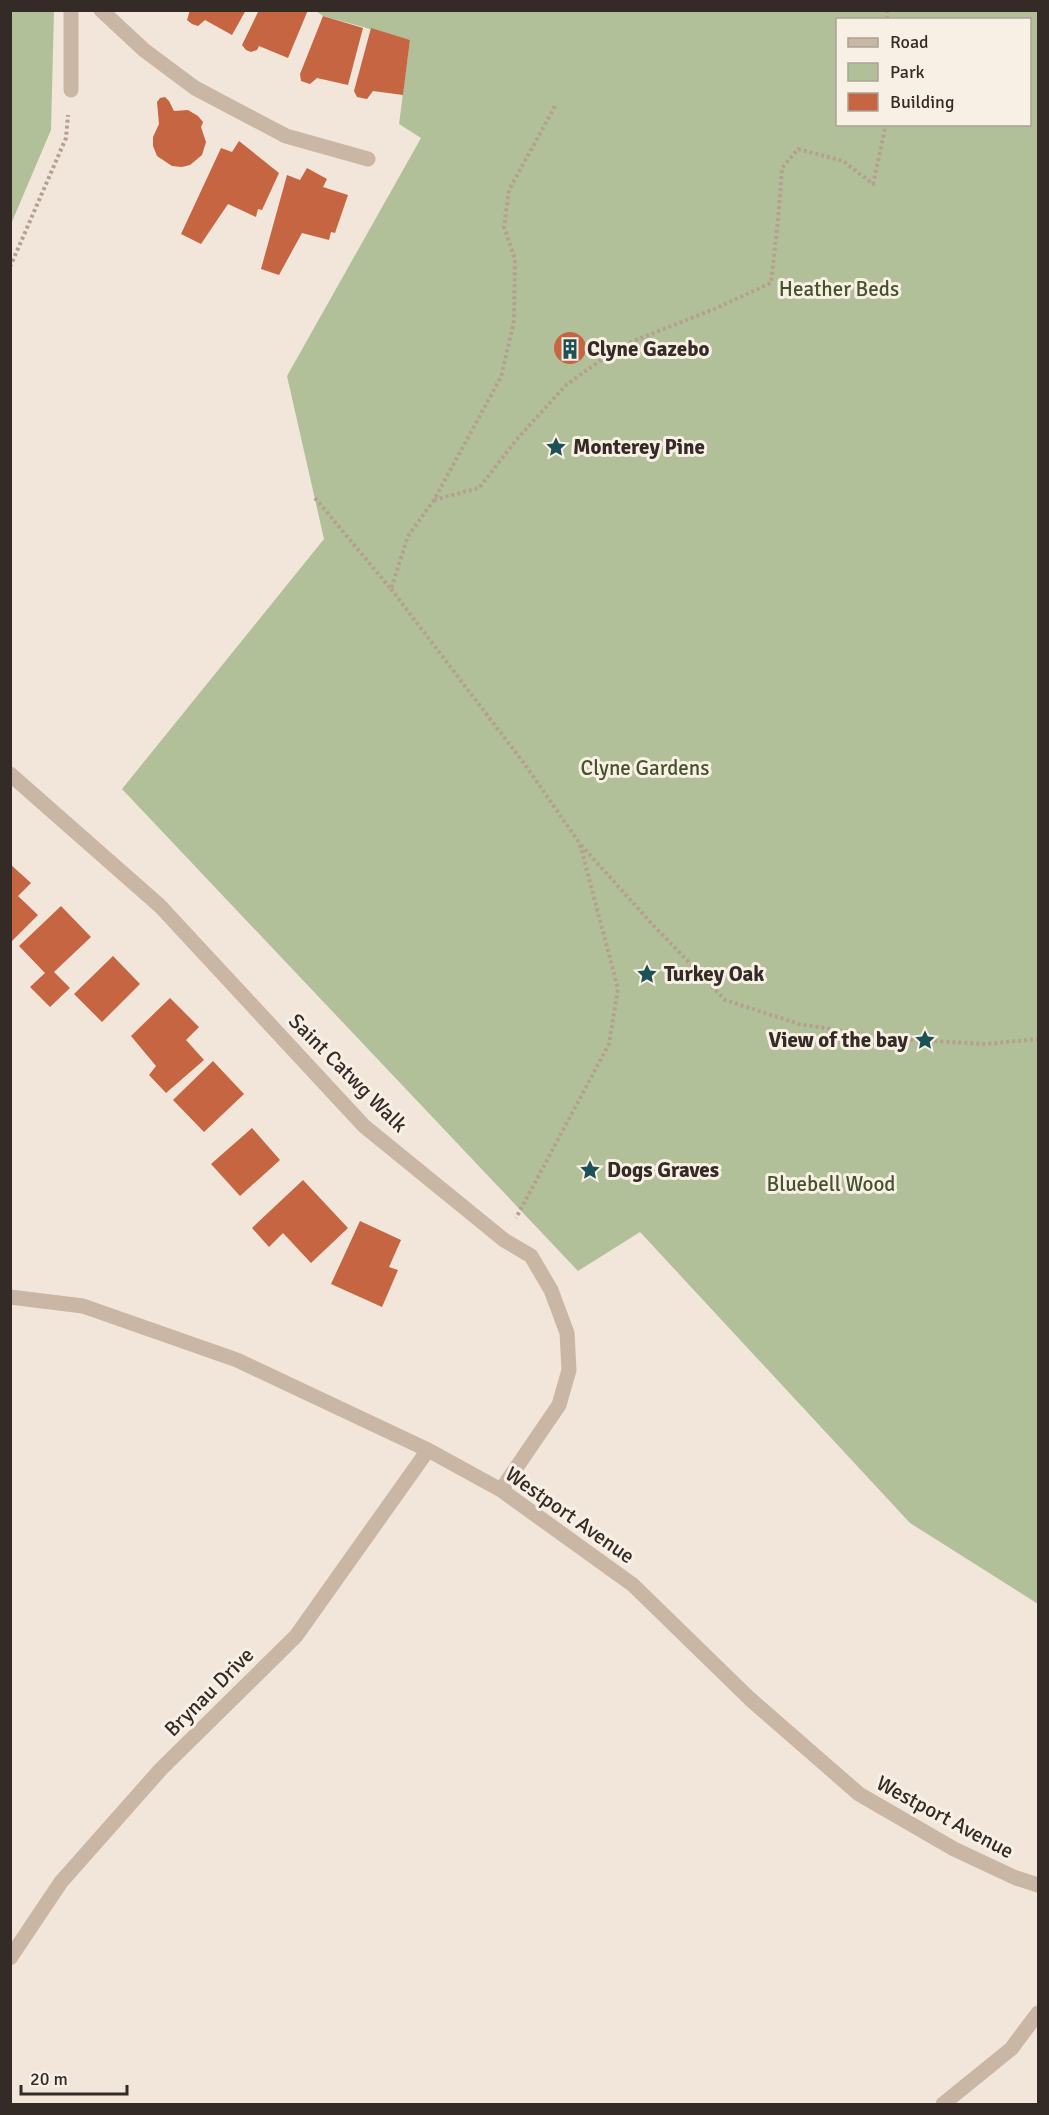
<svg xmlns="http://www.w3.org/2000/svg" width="1049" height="2115" viewBox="0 0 1049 2115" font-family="Signika,sans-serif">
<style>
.green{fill:#b2c099;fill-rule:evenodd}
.building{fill:#c66542}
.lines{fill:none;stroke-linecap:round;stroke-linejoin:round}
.path{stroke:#b5a08f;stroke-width:4;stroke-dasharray:3 3;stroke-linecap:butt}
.street{stroke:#c9b6a5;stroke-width:15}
.labels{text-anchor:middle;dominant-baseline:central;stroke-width:6;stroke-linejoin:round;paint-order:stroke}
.park-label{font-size:21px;fill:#43532a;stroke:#f9f0e5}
.poi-label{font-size:21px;font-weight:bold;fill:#352b26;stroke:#f9f0e5;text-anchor:start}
.street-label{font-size:21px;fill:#352b26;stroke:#f9f0e5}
</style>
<rect width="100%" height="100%" fill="#f1e6d9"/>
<!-- green -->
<path class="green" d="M11 10 54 11 51 130 11 224Z
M316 11H1038V1604L910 1523 640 1232 578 1271 122 789 324 539 287 376 421 138 399 124 410 40 323 16ZM838 20H1030V124H838Z"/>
<!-- building -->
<path class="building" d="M190 10H246L232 35 205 20 198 26 192 24 187 20Z
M259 10H308L288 58 259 46 257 50 251 52 246 50 242 45Z
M323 16 363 28 348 85 317 78 310 84 301 81 300 74Z
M371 28 410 40 403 95 373 91 367 99 357 97 354 91Z
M165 97 169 101 174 111 188 110 198 116 203 122 201 127 206 142 202 155 190 165 182 167 172 166 157 156 153 146V137L159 124 157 102 160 98Z
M239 141 279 173 262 210 258 209 256 217 228 204 201 244 181 234 221 148 232 152Z
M307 168 327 179 323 187 348 195 335 233 331 232 329 240 302 233 279 275 261 269 287 175 300 180Z
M554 348a16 16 0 1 1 32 0a16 16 0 1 1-32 0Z
M10 864 31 883 18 896 38 915 12 941 10 939Z
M61 906 91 937 54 972 70 988 50 1007 30 987 45 973 19 946Z
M113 956 140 984 102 1022 74 994Z
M170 998 199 1027 186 1040 204 1060 166 1093 149 1075 156 1066 131 1036Z
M213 1061 244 1094 204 1132 173 1100Z
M252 1128 280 1160 240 1196 211 1164Z
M303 1180 348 1228 311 1263 283 1233 269 1247 252 1228Z
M360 1221 401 1240 389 1267 398 1270 382 1307 331 1284Z"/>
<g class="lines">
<!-- path -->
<path class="path" d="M887 10V20
M10 267 66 138 68 115
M315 498 391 589 408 536 434 500 501 377 514 321 515 259 504 227 509 190 555 106
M434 500 479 488 517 439 566 385 621 346 714 309 771 283 778 220 782 168 798 149 843 161 873 184 886 124
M391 589 526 766 580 844 618 989 609 1044 516 1218
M581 845 653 925 725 1000 799 1024 893 1039 986 1044 1038 1039"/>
<!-- street -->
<path class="street" d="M101 10 144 50 195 88 286 136 368 159
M71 90V10
M10 774 160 906 364 1126 504 1240 531 1256 551 1290 567 1333 569 1370 559 1405 501 1490
M10 1297 83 1306 237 1360 428 1450 501 1490 633 1585 750 1699 859 1794 954 1849 1016 1878 1038 1885
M10 1958 61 1882 161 1769 296 1636 428 1450
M943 2104 1011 2049 1038 2013"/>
</g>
<!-- icons -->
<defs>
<g id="building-bare" transform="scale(1.62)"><path d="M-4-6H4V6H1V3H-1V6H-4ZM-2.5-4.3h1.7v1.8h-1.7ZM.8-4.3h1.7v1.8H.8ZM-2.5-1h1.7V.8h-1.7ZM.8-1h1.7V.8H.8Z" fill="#1c5156" stroke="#f9f0e5" stroke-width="2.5" paint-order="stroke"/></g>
<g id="sight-bare" transform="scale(1.62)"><path d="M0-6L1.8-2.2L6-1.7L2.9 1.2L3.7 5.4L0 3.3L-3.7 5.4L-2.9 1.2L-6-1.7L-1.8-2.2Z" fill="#1c5156" stroke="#f9f0e5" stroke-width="2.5" paint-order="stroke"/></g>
</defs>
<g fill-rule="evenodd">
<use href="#building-bare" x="570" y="349"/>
<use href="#sight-bare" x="556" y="447"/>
<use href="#sight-bare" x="647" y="974"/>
<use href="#sight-bare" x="925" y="1040"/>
<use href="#sight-bare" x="590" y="1170"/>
</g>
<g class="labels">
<!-- park labels -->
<g class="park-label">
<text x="839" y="289">Heather Beds</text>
<text x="645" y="768">Clyne Gardens</text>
<text x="831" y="1184">Bluebell Wood</text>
</g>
<!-- poi labels -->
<g class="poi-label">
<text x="587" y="349">Clyne Gazebo</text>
<text x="573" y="447">Monterey Pine</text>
<text x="664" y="974">Turkey Oak</text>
<text x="908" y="1040" text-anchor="end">View of the bay</text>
<text x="607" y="1170">Dogs Graves</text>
</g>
<!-- street labels -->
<g class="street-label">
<text transform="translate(348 1073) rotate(45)">Saint Catwg Walk</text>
<text transform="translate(570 1515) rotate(35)">Westport Avenue</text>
<text transform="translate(209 1692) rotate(-45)">Brynau Drive</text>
<text transform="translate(945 1817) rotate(28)">Westport Avenue</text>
</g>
</g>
<!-- border -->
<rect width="1049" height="2115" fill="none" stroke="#352b26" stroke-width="24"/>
<!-- legend -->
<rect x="836" y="18" width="195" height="108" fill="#f9f0e5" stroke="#aba199" stroke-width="1.5"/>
<rect x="848" y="38" width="30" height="9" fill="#c9b6a5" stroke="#aba199" stroke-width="1.5"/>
<text x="890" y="48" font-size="18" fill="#352b26">Road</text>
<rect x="848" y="63" width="30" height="18" fill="#b2c099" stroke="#aba199" stroke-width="1.5"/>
<text x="890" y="78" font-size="18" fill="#352b26">Park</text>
<rect x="848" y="93" width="30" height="18" fill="#c66542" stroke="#aba199" stroke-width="1.5"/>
<text x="890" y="108" font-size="18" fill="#352b26">Building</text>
<!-- scale -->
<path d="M21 2085v9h106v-9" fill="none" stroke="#352b26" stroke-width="3"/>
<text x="30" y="2085" font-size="18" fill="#352b26" stroke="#f9f0e5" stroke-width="4.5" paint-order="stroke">20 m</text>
</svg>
